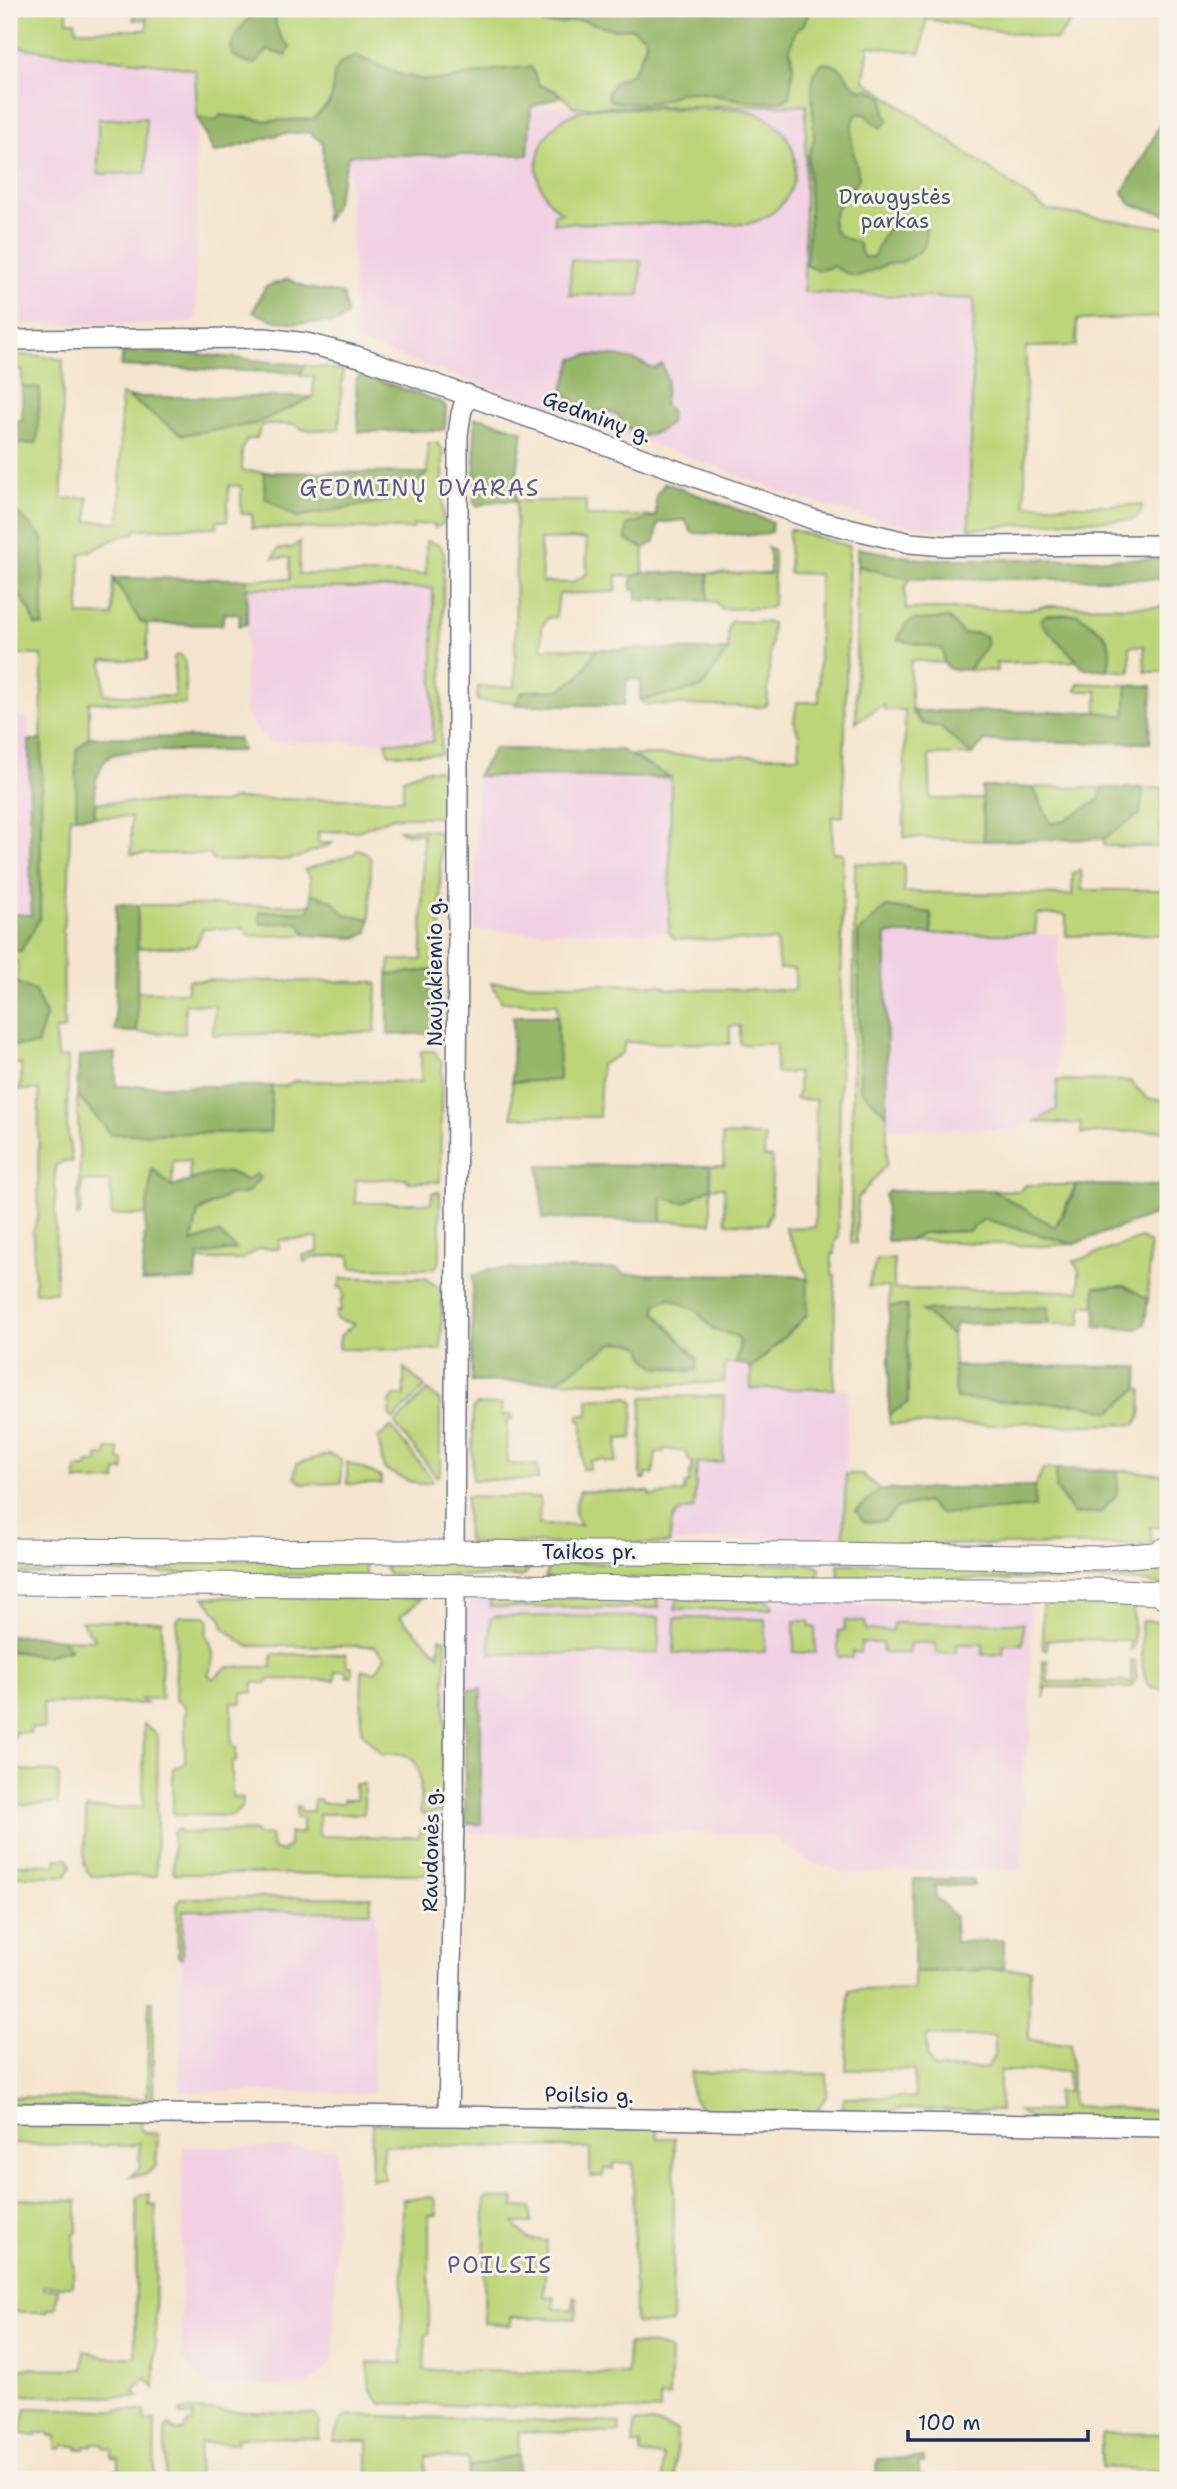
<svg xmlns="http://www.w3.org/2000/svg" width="1177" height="2489" viewBox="0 0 1177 2489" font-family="'Shantell Sans',sans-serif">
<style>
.built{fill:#f1d0e3}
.green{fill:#bdd579;stroke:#6c826c;stroke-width:2;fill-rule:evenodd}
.forest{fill:#96b669;stroke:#587264;stroke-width:2}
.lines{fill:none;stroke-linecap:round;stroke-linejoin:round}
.secondary-casing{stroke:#676f85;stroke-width:22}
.primary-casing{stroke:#676f85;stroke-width:25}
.secondary{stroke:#fff;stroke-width:19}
.primary{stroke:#fff;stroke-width:23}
.labels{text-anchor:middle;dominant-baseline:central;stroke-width:6;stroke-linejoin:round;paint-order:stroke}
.park-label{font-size:21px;fill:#445865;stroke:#f7f3e8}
.street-label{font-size:21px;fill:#1b2f5e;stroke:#f7f3e8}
.neighbourhood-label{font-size:23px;letter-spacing:2px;fill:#5b5a90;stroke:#f7f3e8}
</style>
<rect width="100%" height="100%" fill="#f7f3e8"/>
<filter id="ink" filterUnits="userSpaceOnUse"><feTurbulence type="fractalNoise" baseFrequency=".0143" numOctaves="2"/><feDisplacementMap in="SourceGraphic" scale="14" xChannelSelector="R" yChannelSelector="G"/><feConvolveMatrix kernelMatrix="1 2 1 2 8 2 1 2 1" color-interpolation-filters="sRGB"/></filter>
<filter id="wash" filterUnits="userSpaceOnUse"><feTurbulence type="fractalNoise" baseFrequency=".00686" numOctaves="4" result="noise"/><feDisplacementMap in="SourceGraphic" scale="28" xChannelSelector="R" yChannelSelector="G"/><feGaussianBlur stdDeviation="1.57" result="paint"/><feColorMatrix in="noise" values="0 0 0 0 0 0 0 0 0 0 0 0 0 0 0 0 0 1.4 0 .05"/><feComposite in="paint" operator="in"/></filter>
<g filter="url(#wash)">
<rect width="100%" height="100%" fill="#f5e5ce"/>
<!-- built -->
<path class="built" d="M9 45 48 53 165 64 195 71 197 117 196 313 193 321 185 324H9Z
M806 105 804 291 974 298 969 529H935L909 525 875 519 836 509 793 496 711 465 355 341 349 155H528L530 107Z
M247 588H433V742L270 743 245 715Z
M9 717H29L31 915 9 914Z
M477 776 671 778 669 933 475 931Z
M886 934H1058L1057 1108 1015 1130 887 1128Z
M725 1363 747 1364 751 1369V1389H848L843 1544H800L754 1539 718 1538 669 1544 675 1515 682 1509 694 1508 697 1462H723Z
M490 1597 843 1600 863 1605 983 1606 1000 1601H1030L1031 1740 1024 1756 1022 1869 914 1870 846 1875 830 1867 813 1864 771 1836 684 1832 477 1834 471 1832 465 1824V1615L467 1608 473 1601Z
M182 1910 376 1912 374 2093 180 2091Z
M183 2147 336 2148 334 2361 308 2386 205 2384 181 2359Z"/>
<!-- green -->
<path class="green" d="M9 9H67V21H75L76 30H147V19L133 20 137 9H1090L1075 17 1056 40 926 19 921 53 869 46 864 80 1047 210 1168 228V317L1077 320 1076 346 1026 347 1025 505H1142C1142 513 1139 517 1132 520L1067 521 969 529 974 299 804 292 806 105 574 107 556 91 539 85 531 67 496 70 446 80H424L401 75 356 56 334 74 332 96 328 104 313 119 267 121 245 117 216 121 197 117 195 70C133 57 70 58 9 45Z
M595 108 738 109C809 116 816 206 748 224L554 223V214L562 213C515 179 539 113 595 108Z
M146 118V173L98 174V119Z
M571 260 641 261 640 295H570Z
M15 355 44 356 63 360 62 499 88 497V521L120 522 121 395 128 397 182 435 313 397 314 376H300L304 365 343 370 339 429 304 430 294 424 261 425 257 438 246 440 242 450V471L264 472 265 498 427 473 428 443H437L443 450V524L435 528 434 524 413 525V529L252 528V514H241V486L229 485 227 521H217V527L136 529 135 533C114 535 100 550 80 554L79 615 112 616 113 578 140 621 147 624V660H103L104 694 175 697 174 657 177 655 182 656 185 662 186 704 89 702V737L76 751V817H70L69 882 63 928 64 1030H55L57 1058 68 1057 67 1126 72 1162 63 1161 55 1166 56 1292H35L33 1232 38 1217 39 1090H18L21 1084V1064L9 1063V1046L37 1045 46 1016 34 990 17 983V962L9 961V950H21L40 918 42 655H9V638H14V586L31 612 35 625 15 510H9V459H14V444L37 443 39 388 22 387V370L13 368V356Z
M516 501H586V516H656L626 540 644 548 643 573 632 576 617 575 616 592 559 594 556 617 548 618 542 627V648L597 649 579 677 559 690 523 691 517 702 477 701 478 687H515ZM586 539 587 574 571 583 542 582 540 540Z
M789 529 849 546 843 816 832 817 833 852 843 853 838 1238 835 1242V1254H832V1274L835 1275 834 1389H751V1369L807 1315V1273L785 1228 815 1227 816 1100 795 1099 798 1094V1073H776V1044H740V1026H730V1044L625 1042 622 1053 601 1065 599 1117H512V1082L559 1080 557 1004 502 1002 491 983 661 985 668 989 795 990V969H779L776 941 675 939 669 933 671 778 630 755 799 756V736L794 721 797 702H819V574L789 573Z
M426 541 440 545 444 553 441 754H389L386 742H433V588H247V579H290V558H273L278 549 291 548 300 542 299 574H426Z
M767 547 772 549 774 554 773 604 769 608 722 609 716 602 708 601V573L770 574V553Z
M857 566 910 579 905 588 906 609H1034L1045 606 1168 607V672H1145L1144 646H1130V672L1108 670C1115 634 1104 635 1078 614L1043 624 1078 661 996 663 997 671 968 670 986 646 975 633 963 635 905 624 899 640 943 649 944 663 911 660 910 678 912 712 923 724 940 727 972 755H929L931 799H982L984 841 904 837 905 710H884V704L856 722Z
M731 621 772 623 767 704 764 707 644 704 640 700 701 688 728 650V628Z
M1078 683 1127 685 1126 716 1097 712V691H1076Z
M425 770H439L442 774V814L437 817H393L358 831 318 832V843H334L296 858 284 860 213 861 210 854H131V817H94L96 802 224 803 234 799H403V778Z
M1033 787 1103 788 1099 800 1063 821 1050 824Z
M1143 788H1163L1160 847 1105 846 1103 839 1140 814Z
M424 829 437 831 440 834 441 969 388 975 390 960H422L423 834 402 833 399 830Z
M358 849 365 852 371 859 370 919 346 915 333 901 311 893 310 877 304 870 354 854Z
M855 863 904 864V892L1072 895 1073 873 1081 869 1082 890H1168V935L1140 934 1066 936V915L1037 914 1035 934H932L931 913 886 907 860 1089 887 1115V1164L858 1198 856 1243H851Z
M138 905H311L308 911 260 912 261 924 297 922 308 935 249 936 244 928 203 929 195 946 137 948Z
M188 980 373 982V984L377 983 375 1032 213 1035 215 1005 185 1004V1034L137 1032V992H187Z
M421 1051H434L442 1062 440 1182H408L407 1178 356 1180 355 1203H431L432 1193 440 1192V1260L434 1269 351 1268 350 1255 313 1257 304 1262 303 1255 318 1252V1238L279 1240V1249L261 1248 241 1260H198V1256L235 1249 192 1242 198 1212 229 1195 247 1193 246 1180 207 1175 190 1180 189 1160 173 1161 172 1187 152 1168 146 1215H112L110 1182 82 1181 80 1215 77 1216 80 1160 77 1095 111 1134 270 1132 272 1086H286L294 1081 421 1082Z
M1057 1080 1130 1081 1148 1099 1168 1100V1130L1081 1134V1124L1035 1122 1057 1109Z
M722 1135 765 1136 764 1157 772 1158 771 1214 768 1217 767 1224 727 1223 725 1219 724 1187 711 1188V1223L662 1221V1197L684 1203 711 1187 710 1166H724Z
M1026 1185H1076L1055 1227 992 1190 1019 1191Z
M984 1219 1073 1244 1040 1246 910 1240 922 1233 969 1231Z
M1141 1238 1150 1244 1148 1299 1125 1286 1095 1287V1306H1082L1081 1324H1048L1047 1307 923 1311 952 1335 956 1399 1082 1404 1111 1412 1138 1388 1142 1390 1141 1416 1136 1424 1048 1426 1027 1422 1000 1425 890 1424 889 1415 908 1402 906 1306 889 1307V1287H868L877 1259H894V1289L1079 1291V1270L1073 1262Z
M340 1278H425L442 1290 441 1350 339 1349 340 1336 354 1324 336 1319 337 1311H341V1300L343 1299V1288H339Z
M670 1298 696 1310 713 1329 736 1336 740 1342 736 1364H725L724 1382 645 1386 630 1382 556 1381 615 1342 631 1343 642 1347 658 1367 691 1372 697 1358 655 1312 657 1303Z
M404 1368 425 1387 393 1420 390 1416V1402L394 1396H404Z
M428 1390 440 1401V1474L437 1477 395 1424Z
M724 1396 723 1462 697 1463 694 1509C669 1510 672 1524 669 1544L471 1543 467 1539 466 1496 540 1498 539 1525H581C571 1514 575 1505 580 1491L650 1492V1496L684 1492 685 1484 689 1483 690 1472H692V1461L688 1460 687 1452 664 1449 663 1453H656L653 1474H646V1479H641L642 1399 644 1397Z
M628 1397 634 1403 632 1438 618 1439 616 1462H605L604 1459 590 1461V1469H582V1421H579V1415H588V1399Z
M502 1404V1415H512V1420H507V1464L538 1465V1480H472L473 1408 477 1405Z
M391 1427 433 1480C419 1491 398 1475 384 1469L378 1438Z
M107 1449H119V1460L124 1461V1471H116V1481H76V1468H87L88 1463H98V1456H107Z
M329 1454 341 1459V1483L303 1484 295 1477 296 1464Z
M347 1462 381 1477V1484H347Z
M1043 1469H1056V1488L1074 1515 1101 1512 1117 1494 1118 1470 1168 1475V1527H1150L1152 1543 1144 1545 843 1544 846 1474H862L880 1490 856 1511 884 1521 897 1508 926 1502 940 1514 1034 1507 1035 1486Z
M9 1559 62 1560V1574H9Z
M80 1559 367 1561 364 1567 366 1576 87 1572 79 1567Z
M1168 1560V1587L1140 1581 839 1578 838 1564Z
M389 1562 525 1564 528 1570 526 1574 521 1577 388 1574 385 1569Z
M545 1563 814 1564 820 1568 818 1576 813 1578H545L548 1567Z
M204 1597 422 1598 400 1617 439 1654 440 1638 446 1639 444 1808 442 1812 422 1814 420 1810C421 1780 425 1746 382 1755L361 1731 362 1670 376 1672 385 1657 374 1646H247L224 1628 222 1619Z
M490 1597 657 1598 659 1608 490 1607Z
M678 1598 764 1599 772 1605 773 1609H675Z
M1045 1601H1130L1133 1606 1134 1647 1130 1650V1640L1047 1639V1649H1043L1042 1606Z
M1163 1608 1168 1610V1701L1167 1689C1162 1688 1155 1689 1150 1686 1140 1680 1142 1634 1141 1621L1165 1622Z
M180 1616H205L209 1621 206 1634C214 1648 216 1661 208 1674L213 1679 227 1667H272V1654H346L347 1666H352V1677H347L346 1671H335V1680L268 1679 267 1683H253V1692L242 1693V1703H232V1746H236V1761H232V1797L243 1798 242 1807 232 1816 177 1815 173 1812V1768L185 1764V1706L175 1700 177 1621Z
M496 1616 659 1617V1653L490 1654V1619Z
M675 1618 765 1619V1652L674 1653Z
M81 1621H162L161 1699H141L146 1704 43 1703 44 1728H31L30 1733 14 1732V1739H9V1653L11 1651 45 1656 70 1650 63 1639 95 1640Z
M794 1621H809L810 1627H815L816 1653 794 1652Z
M845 1621 865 1622 866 1630 892 1631 893 1623H1023V1644H1004L1003 1654 983 1655V1644H957L956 1653H936L935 1643H910L909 1653H883L882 1643H861L860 1653 852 1652V1658L838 1657V1631L844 1630Z
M1047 1660 1048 1682H1131V1660L1135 1661 1136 1679 1131 1687 1126 1688 1046 1687 1044 1698 1043 1661Z
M144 1724 158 1736 156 1874 154 1876H92L87 1872 86 1865H84L86 1809 143 1807Z
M14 1770 56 1772 59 1777 58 1803 14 1805Z
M354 1784H364V1814H319V1836L419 1837 421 1828H435L433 1871 428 1874H175L173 1871V1833L176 1830 179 1829 181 1833 255 1831 256 1835H270L272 1849 283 1852 289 1845V1833H302V1819L296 1818V1806H299L300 1811H313L314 1800H321V1803H343V1800H357Z
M56 1858H68L71 1866 66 1876H9V1864L56 1865Z
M371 1897V1912L183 1910 182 1958 178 1957 177 1902 181 1898Z
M1030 1969 1028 2040 1071 2044 1072 2106 1168 2111V2122L1030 2118 1018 2111H1057L1056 2092H1068L1067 2071H1000V2111L898 2109 878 2118 843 2115V2098L915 2097 914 2069 846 2070 849 1990 914 1989V1972ZM927 2036H995V2056L986 2068 934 2069 927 2056Z
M149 2001H153V2095L150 2108 9 2105V2097L147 2099Z
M691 2072 827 2074V2096L818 2108 825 2113 708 2111C690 2102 690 2091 691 2072Z
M9 2117 141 2119V2128L146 2133 158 2134 156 2166 145 2175 130 2176 140 2168 139 2142 133 2146 9 2144Z
M372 2123 656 2126 658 2138H675L672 2323 655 2325 635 2323 633 2163H614V2168L604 2169 603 2176 590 2177V2148L383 2145 382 2166 385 2179H371Z
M9 2194 10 2199 77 2201V2232L74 2234 73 2286H43L44 2289H58L56 2308H48L47 2312H13L12 2317H9Z
M142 2194H149V2204L156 2205 155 2388 146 2378 134 2391 139 2397 9 2395V2368L83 2369 84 2350 104 2357H135L137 2198Z
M432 2197 435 2201 437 2215H429V2334H426L424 2370 627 2374 628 2344 655 2345 669 2349 671 2352 669 2397H660V2411L381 2403C368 2394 368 2378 369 2362L402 2363 403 2199Z
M485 2198 515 2199 514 2207 531 2208V2223H514L528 2239 547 2241 544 2296 554 2297V2309H573V2297L577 2298 576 2319 511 2317V2325L484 2323Z
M26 2408 144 2411 145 2420H155L154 2480H113V2470L119 2469V2458L112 2457V2449L104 2448 103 2443H93L92 2446H85V2449H77V2446L63 2445 62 2449 56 2448V2436H49L48 2433H37L36 2436 21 2434Z
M185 2410 314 2414 319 2421V2438L237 2437 236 2443H200L197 2476 193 2480H166L165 2430 169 2425 175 2430 183 2431 187 2424 194 2422V2416H181L180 2411Z
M349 2415 619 2423 620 2433 519 2432 518 2455 468 2468V2459L426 2456 425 2480H368V2441H333L340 2421Z
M635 2423H652L677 2430 675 2480H663V2456L641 2455V2445H633Z
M1103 2433 1168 2434V2471L1101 2467V2435Z"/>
<!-- forest -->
<path class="forest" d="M259 9H277C272 22 279 38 290 47L286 56 268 50 255 64 241 61 231 53C230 33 247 22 259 9Z
M537 9H810L804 24 795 32 790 49 793 67 789 98C758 110 723 93 691 92 680 92 674 95 665 99 649 105 626 104 610 101L607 94 614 83 631 73 638 63 646 43 644 36 632 28 612 29 581 20 558 24H542Z
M356 56 401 75 424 80H446L496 70 531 67 539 85 556 91 562 96 531 107 528 155H349L335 204 325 222 323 143 309 132 281 134 214 153 197 117 215 120 221 115 267 121 313 119 329 104 332 96 334 74 341 62Z
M822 63C850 65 841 78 858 88 868 93 859 87 869 89 874 91 880 96 884 98L885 114 889 121 880 128 865 114H857C845 132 856 158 859 178 852 191 821 217 837 233 841 238 852 240 858 243L863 257H873C885 233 895 201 926 228L925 246C917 253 910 259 901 262 896 263 890 263 885 265 861 276 857 282 833 266 822 271 817 271 806 265L810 212 808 157 814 140 812 88 814 72Z
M1168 105V215L1130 204 1123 192 1152 141Z
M288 279 307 288 343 294 347 315 337 323H297L276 321 253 312 265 287Z
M123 352 196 354 304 365 301 373 121 366Z
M588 355C612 355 633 356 653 369L662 364 667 380 664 404 671 412 669 425C646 441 632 440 618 415L604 410 589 412 574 403 563 390 573 359Z
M363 375 442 402 446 407 445 428 443 430 359 432 356 381 358 377Z
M22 387 40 388 37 443 14 444V421L22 420Z
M128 397H314L255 424 182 435Z
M475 418H482L523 431 516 480V501H495L477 506 474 503Z
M264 472 428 473 397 499 297 517 265 498Z
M665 483 772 522 771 532 761 535 692 533 685 520 658 523 655 542 644 548 626 540 627 525 656 516V495Z
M14 510 43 538V626L35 625 31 612 14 586Z
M857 548 920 559H1168V579H910L857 566Z
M643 573H708V601L637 600V590H631L632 576Z
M113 578 247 579V624L239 626 240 614 224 613 222 625 147 624 140 621Z
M1078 614C1103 635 1115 634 1108 670L1084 668 1042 624 1041 619 1047 615Z
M949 618 963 634 975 633 986 636V646L968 670 949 669 944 663 943 649 898 640 905 624 915 620Z
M597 649 728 650 701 688 640 700V680L627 679 624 705H515L523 691 559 690 579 677Z
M1127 685 1152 686 1150 743 985 741 972 755 940 727 923 724 912 711 1097 712 1125 716Z
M89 737 238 738 242 751H132L111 755 103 763 96 781 94 817H76V751Z
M29 740H42L40 918 21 951 9 950V914L31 915Z
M494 749 621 750 671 778 477 776Z
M982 787H1033L1051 824 1063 821 1099 800 1103 788H1143L1140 814 1103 839 984 841Z
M311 893 333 901 346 915 370 919 368 932 356 938 308 935 297 922 260 924V912L308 911 311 905Z
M116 904 138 905 137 1032 115 1031Z
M886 907 931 913 932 934H886L887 1115 860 1089 858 933Z
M441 969 439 1033 388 1035V975Z
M9 983H17L34 990 46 1016 37 1045 9 1046Z
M513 1016H557L559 1080 512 1082Z
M116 1053V1086H272L270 1132 111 1134 77 1095 79 1056Z
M539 1165 710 1166 711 1187 684 1203 662 1197V1221L543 1219Z
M152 1168 172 1187 207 1175 230 1172 246 1180 256 1174 260 1178 247 1193 229 1195 198 1212 192 1242 219 1233 236 1249 198 1256 196 1280 142 1282 146 1215Z
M1076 1185 1168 1186V1210L1073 1244 984 1219 969 1231 922 1233 910 1240 887 1241 885 1195 889 1191 992 1190 1055 1227 1072 1198Z
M490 1269H617L625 1274 795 1275 808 1280 807 1315 751 1369 747 1365 736 1364 740 1342 736 1336 713 1329 696 1310 670 1298 657 1303 655 1312 697 1359V1370L658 1367 646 1359 642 1347 631 1343 615 1342 556 1381 471 1382 473 1276Z
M1125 1286 1148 1299 1145 1324 1137 1329 1096 1327 1095 1287Z
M907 1306 908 1403 889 1415V1307Z
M1048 1307V1324H956L952 1335 922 1311Z
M953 1366 1139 1367 1138 1388 1111 1412 1082 1404 956 1399Z
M1056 1469 1118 1470 1117 1494 1101 1512 1074 1515 1056 1488Z
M1035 1486V1507L940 1514 926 1502 897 1508 884 1521 864 1522 856 1511 880 1490Z
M29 1635 63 1639 70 1649 45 1656 11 1651 9 1653V1636Z
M465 1689H481V1824H465Z
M914 1879H973L974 1885 934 1886 936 1897 955 1917V1942L1004 1940V1969L914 1972Z
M518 2455 517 2480H467L468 2468Z
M924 2458V2463H919V2475H924V2480H875L878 2459Z"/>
</g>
<g filter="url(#ink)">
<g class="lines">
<!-- secondary casing -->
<g class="secondary-casing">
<path id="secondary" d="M9 340 265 338 306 343 360 357 815 520 910 543 945 546 1168 545
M454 1551 458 944V435L461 414 467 394
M9 2113 448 2116 1168 2127
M448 2116 454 1819 455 1585"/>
</g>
<!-- primary casing -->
<g class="primary-casing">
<path id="primary" d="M9 1550 828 1554 1102 1558 1155 1554 1168 1548
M9 1583 519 1586 754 1590H1103L1157 1593 1168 1598"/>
</g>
<!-- secondary -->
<use href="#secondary" class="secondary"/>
<!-- primary -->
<use href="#primary" class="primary"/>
</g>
</g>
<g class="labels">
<!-- park labels -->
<g class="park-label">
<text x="895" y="197">Draugystės<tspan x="895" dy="24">parkas</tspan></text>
</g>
<!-- street labels -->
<g class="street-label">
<text transform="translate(597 417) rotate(20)">Gedminų g.</text>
<text transform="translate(435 972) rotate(-90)">Naujakiemio g.</text>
<text x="589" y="1552">Taikos pr.</text>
<text transform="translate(431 1850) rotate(-89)">Raudonės g.</text>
<text transform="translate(589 2095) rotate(1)">Poilsio g.</text>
</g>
<!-- neighbourhood labels -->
<g class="neighbourhood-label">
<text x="420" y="488">GEDMINŲ DVARAS</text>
<text x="500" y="2265">POILSIS</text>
</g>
</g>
<!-- margin -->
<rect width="1177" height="2489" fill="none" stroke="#f7f3e8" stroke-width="35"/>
<!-- scale -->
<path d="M908 2430v10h180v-10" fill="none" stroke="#1b2f5e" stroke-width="3.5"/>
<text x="918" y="2430" font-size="21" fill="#1b2f5e" stroke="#f7f3e8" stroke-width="5" paint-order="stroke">100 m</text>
</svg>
